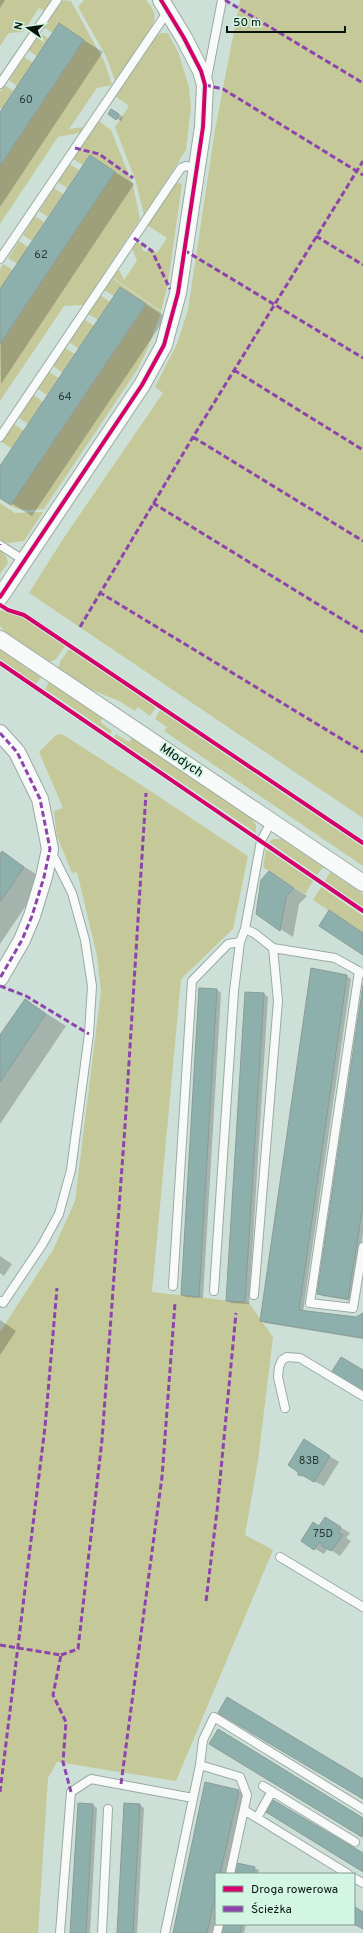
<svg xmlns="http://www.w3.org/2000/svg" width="363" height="1933" viewBox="0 0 363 1933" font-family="Overpass,sans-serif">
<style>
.green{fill:#c5c999}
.shadow{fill:#0003}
.building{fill:#8eb0ad;stroke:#8b9b97}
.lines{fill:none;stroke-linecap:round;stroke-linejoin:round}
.service-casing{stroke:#9aaaa2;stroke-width:10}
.minor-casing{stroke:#9aaaa2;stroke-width:18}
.service{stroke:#f8faf9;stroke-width:8}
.minor{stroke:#f8faf9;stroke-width:16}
.quiet{stroke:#8e44ad;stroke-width:3;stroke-dasharray:6 3;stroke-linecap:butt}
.cycleway-casing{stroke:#d2f5e4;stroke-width:6}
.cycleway{stroke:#d6006c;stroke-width:4}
.labels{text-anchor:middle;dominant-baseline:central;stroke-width:3.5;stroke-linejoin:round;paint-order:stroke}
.number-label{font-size:11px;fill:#293a35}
.street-label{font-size:13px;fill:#07130d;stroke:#d2f5e4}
</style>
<rect width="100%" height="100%" fill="#cde0d7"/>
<!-- green -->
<path class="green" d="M0 0H51L44 11 39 8 23 32 9 33 0 46Z
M61 0 71 1 105 63 112 85 97 88 69 129 84 127 79 133 58 137 0 224V166L53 33 43 27Z
M84 0H146C154 10 157 14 152 26L115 81 106 56 78 7Z
M240 0H363V818L29 593 63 539 163 393 155 387 177 344 188 310 215 130Z
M40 33 49 39 37 56 28 50Z
M162 33H168L170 37 178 52 189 87 191 107 186 150 144 215 136 182 115 127 129 106 115 96 156 36Z
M24 57 33 63 17 86 9 80Z
M4 85 14 91 2 109 0 108V92Z
M99 121 111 130 133 185 140 219 83 305 64 306 0 401V344L115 172 90 155 83 165 73 159Z
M70 164 79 170 67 188 58 182Z
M179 183 182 184 168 283 161 311 112 277 118 268 124 280 137 261 132 248 136 242 143 246 142 250 146 252 149 248 157 253 167 238 147 225 174 184Z
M54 188 63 194 48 217 39 211Z
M35 216 44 222 32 241 23 235Z
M19 241 28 247 17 264 8 258Z
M3 264 13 270 0 289V269Z
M112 278 161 312 148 348 137 370 44 509C24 511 18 512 0 499V498L11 505 146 305 121 287 114 296 104 290Z
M100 295 110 302 98 320 88 314Z
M84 319 94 326 79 349 69 342Z
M65 348 75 354 63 373 53 366Z
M49 372 59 378 47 395 38 389Z
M34 395 43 402 28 424 19 418Z
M14 424 24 431 12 449 2 442Z
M0 503 15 513 43 512 24 541 8 543 0 540Z
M0 550 6 556 8 563 0 574Z
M0 610 22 617 65 646 56 659 50 662 5 632 0 626Z
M0 649 41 677 36 684 0 659Z
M69 649 156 707 150 716 138 707 135 711 119 701 87 688 58 668 60 662Z
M49 682 103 718 100 722 112 731 111 734 45 689Z
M160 710 363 847V866L164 731 167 727 155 719Z
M62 734 149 790 248 856 233 929 181 979 152 1292 249 1303 273 1337 258 1461 245 1535 273 1550 176 1781 57 1762 48 1778 38 1933H0V1332L53 1250 75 1201 101 991 97 956 77 872 72 873 57 836 54 811 63 808 39 752 56 735Z
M116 734 129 742 132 738 252 819 256 825V833L114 737Z
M273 839H281L323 867 317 875 269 842Z
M266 849 313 881 305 894 263 867Z
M330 872 363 894V907L325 881Z
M321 887 363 916V933L313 900Z"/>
<!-- shadow -->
<path class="shadow" d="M0 0H5L0 8Z
M59 25 103 52 0 207V114Z
M112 110 123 117 121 121 109 114Z
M90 156 134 184 1 384 0 291Z
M121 288 166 317 32 516 0 496V468Z
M2 853 44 879 0 944V856Z
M282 880 307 896 299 904 293 937 257 914Z
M347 976 351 979 303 1312 357 1319 363 1315V1339L265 1323 261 1320Z
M217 990 221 993 203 1298 186 1297 182 1295Z
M363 991V1233L352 1301 322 1296 318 1293Z
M264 994 268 997 249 1304 231 1303 227 1300Z
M25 1000 66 1026 0 1124V1037Z
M0 1256 12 1264 4 1276 0 1273Z
M0 1320 16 1331 0 1355Z
M313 1446 339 1462 324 1486 299 1474Z
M325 1518 350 1533 346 1538 351 1541 340 1556 328 1548 324 1554 302 1541 320 1528Z
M218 1730 363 1819V1837L210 1743Z
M238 1791 243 1793 225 1874H216V1914L212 1933H174Z
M124 1804 140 1805 144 1808 137 1933H118Z
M93 1805 97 1808 90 1933H71Z
M254 1868 259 1870 258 1874H235Z
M224 1924H246L244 1933H222Z"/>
<!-- building -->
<path class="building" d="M59 23 84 40 0 166V112Z
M111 109 119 114 116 120 108 114Z
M90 155 115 172 0 344V289Z
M120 287 146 304 11 505 0 498V466Z
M2 851 24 867 0 902V854Z
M269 871 294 888 286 897 280 931 256 914 261 880Z
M329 910 363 933V955L319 926Z
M311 968 347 975 299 1310 356 1317 363 1313V1338L260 1321Z
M363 985V1205L348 1299 317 1294Z
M199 988 217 989 199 1297 181 1295Z
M245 992 264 993 245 1302 226 1301Z
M25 999 46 1014 0 1082V1035Z
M341 1357 363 1370V1392L331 1373Z
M304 1439 330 1456 314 1482 304 1476 298 1475V1472L288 1465Z
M325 1517 341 1527 338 1532 343 1535 331 1551 322 1546 323 1544 319 1542 314 1550 301 1541 313 1522 319 1526Z
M227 1697 363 1779V1799L218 1713Z
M218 1729 363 1818 362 1837 209 1744Z
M205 1782 239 1790 220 1874H216V1893L207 1933H173Z
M273 1800 363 1853V1872L266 1812Z
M78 1803 93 1804 86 1933H70Z
M124 1803 140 1804 133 1933H117Z
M237 1863 255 1867 253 1874H234Z
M355 1907 363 1912V1929L354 1924Z
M223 1924H242L240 1933H221Z"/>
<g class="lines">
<!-- service casing -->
<g class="service-casing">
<path id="service" d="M207 78 222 0
M0 84 57 0
M0 259 168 11
M0 437 181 168 186 166 197 168
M0 545 25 561
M271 822 261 841 245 929 254 933 273 948 335 958 362 973
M359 971 310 1303 353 1308 363 1247
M173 1286 192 981 228 944 240 942
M214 1291 234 991 240 942 245 929
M254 1295 278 1001 273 948
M0 1301 3 1303 42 1245 59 1214 71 1170 89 1034 92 986 85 940 72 893 51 851
M285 1408 278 1377 279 1367 282 1360 287 1357 300 1358 363 1396
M280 1557 363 1607
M200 1765 203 1740 214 1717 363 1809
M263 1786 355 1842
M244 1810 348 1874
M257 1818 272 1791
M354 1878 363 1883
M60 1933 71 1792 91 1779 193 1798
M102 1933 108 1809
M165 1933 200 1765 240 1777 247 1795 230 1874
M217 1933 219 1924"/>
</g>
<!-- minor casing -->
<g class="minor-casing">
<path id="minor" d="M0 597 142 385 164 345 169 326 178 293 203 127 205 85 201 71 184 38 161 0
M0 639 363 883
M0 733 17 752 40 799 50 849 44 877 32 916 22 940 0 978"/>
</g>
<!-- service -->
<use href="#service" class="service"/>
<!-- minor -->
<use href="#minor" class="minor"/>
<!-- quiet -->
<path class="quiet" d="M225 0 363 83
M205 85 223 89 363 175
M75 148 99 154 133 178
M316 236 363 265
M134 238 152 251 170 289
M184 250 363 358
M234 370 363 450
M193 437 363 541
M153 503 363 632
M0 544V545
M99 592 363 752
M80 627 193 437 363 161
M0 733 17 752 40 799 50 849 44 877 32 916 22 940 0 978
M0 986 26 996 89 1034
M206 1601 217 1511 236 1313
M0 1645 61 1655 53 1695 66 1722 63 1762 71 1792
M61 1655 78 1649 102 1440 125 1126 146 793
M121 1784 162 1477 175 1303
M0 1792 45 1427 57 1288"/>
<!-- cycleway casing -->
<g class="cycleway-casing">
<path id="cycleway" d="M0 597 142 385 164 345 169 326 178 293 203 127 205 85 201 71 184 38 161 0
M0 605 8 610 24 615 363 843
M0 663 363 911"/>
</g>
<!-- cycleway -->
<use href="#cycleway" class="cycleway"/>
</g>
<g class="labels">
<!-- number labels -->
<g class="number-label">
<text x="26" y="100">60</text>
<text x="41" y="255">62</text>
<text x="65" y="397">64</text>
<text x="309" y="1461">83B</text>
<text x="323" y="1534">75D</text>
</g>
<!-- street labels -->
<g class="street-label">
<text transform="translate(181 761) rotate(34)">Młodych</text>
</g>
</g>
<!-- legend -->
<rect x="215" y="1873" width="140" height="52" fill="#d2f5e4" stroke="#819b8e"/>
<rect x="223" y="1886" width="20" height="6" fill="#d6006c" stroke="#819b8e"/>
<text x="251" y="1893" font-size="12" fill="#07130d">Droga rowerowa</text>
<rect x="223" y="1906" width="20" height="6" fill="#8e44ad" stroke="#819b8e"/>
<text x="251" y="1913" font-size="12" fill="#07130d">Ścieżka</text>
<!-- north arrow -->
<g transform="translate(28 28) rotate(283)" stroke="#d2f5e4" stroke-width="3" paint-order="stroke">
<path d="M0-3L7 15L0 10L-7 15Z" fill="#07130d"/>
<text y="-6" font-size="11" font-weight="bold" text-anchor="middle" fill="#07130d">N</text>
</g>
<!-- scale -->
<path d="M227 26v6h118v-6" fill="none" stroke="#07130d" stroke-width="2"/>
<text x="233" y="26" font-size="12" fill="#07130d" stroke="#d2f5e4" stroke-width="3" paint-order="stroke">50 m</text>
</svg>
